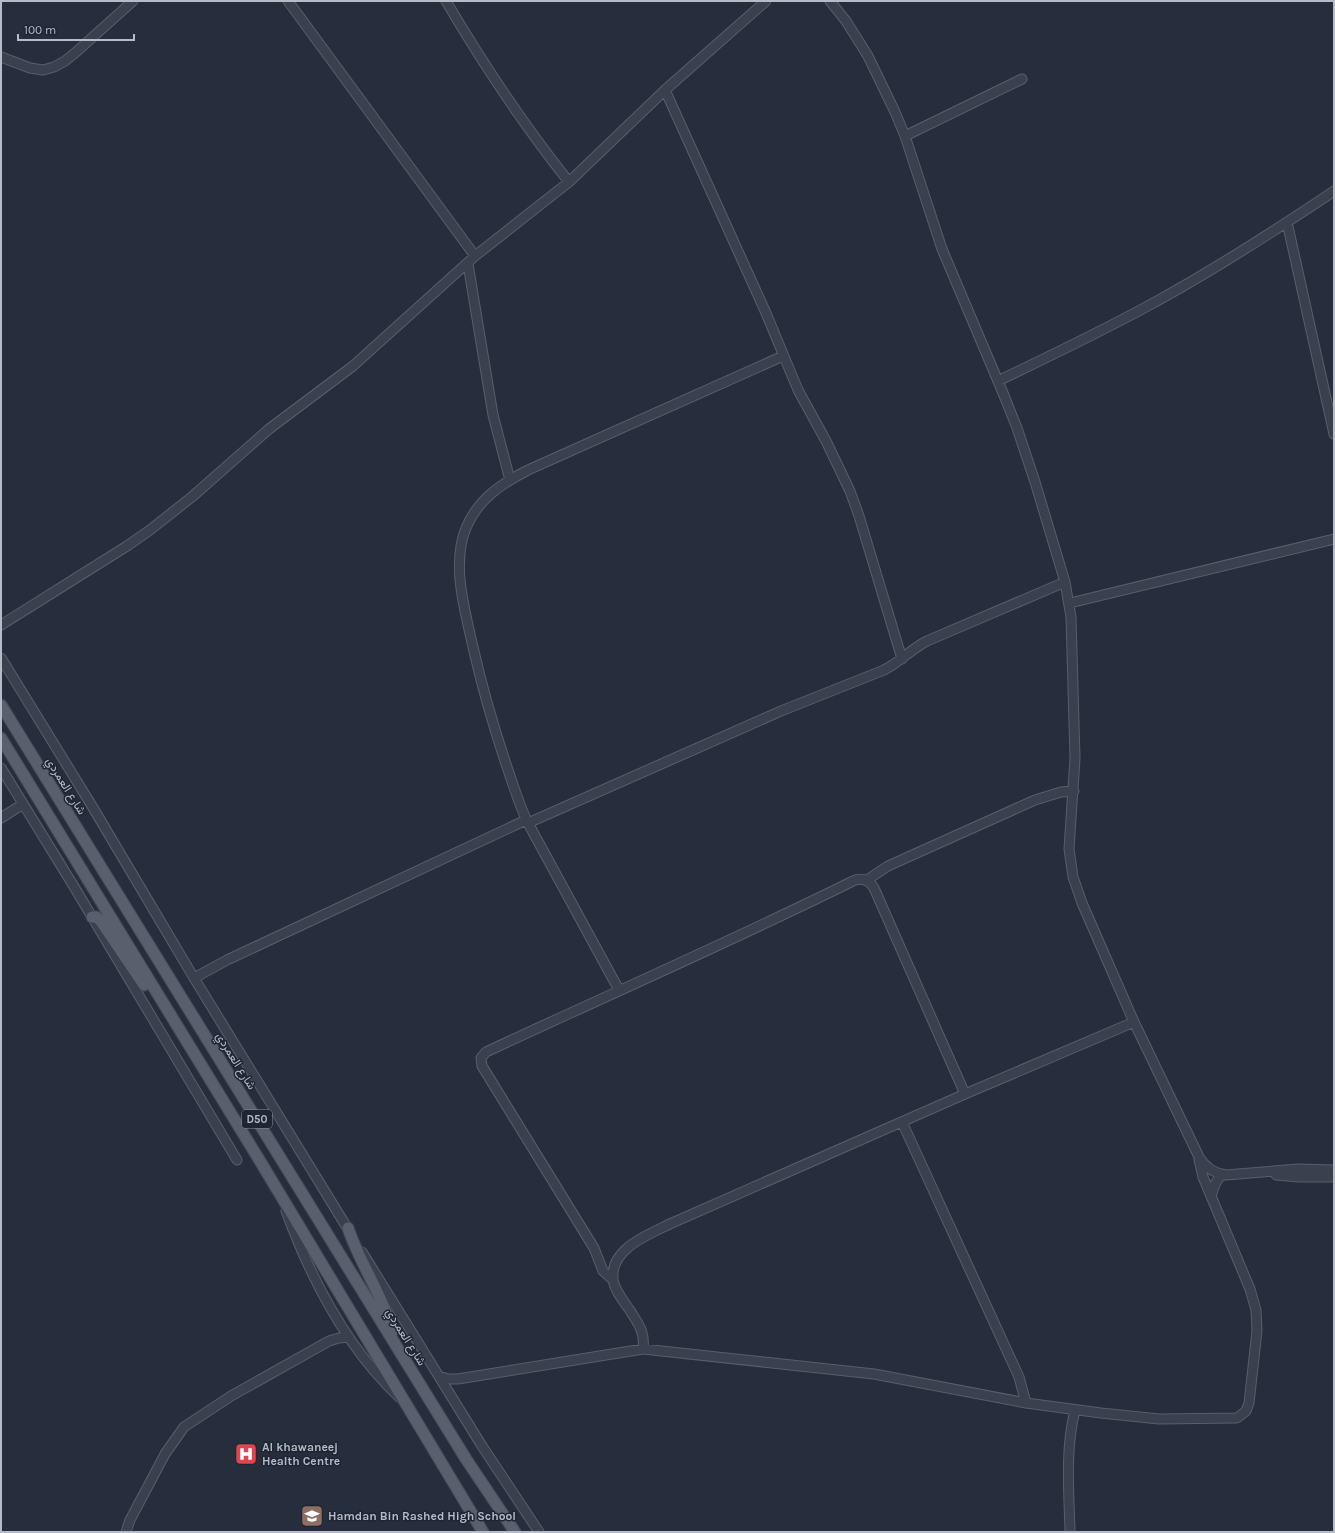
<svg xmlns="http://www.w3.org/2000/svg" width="1335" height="1533" viewBox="0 0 1335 1533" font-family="Karla,Vazirmatn,sans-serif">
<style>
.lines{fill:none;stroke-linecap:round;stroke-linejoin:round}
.minor-casing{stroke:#585e6b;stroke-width:11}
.major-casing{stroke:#434956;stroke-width:13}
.minor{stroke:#3a404d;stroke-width:9}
.major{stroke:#585f6d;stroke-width:11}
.labels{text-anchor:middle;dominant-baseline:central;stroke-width:3;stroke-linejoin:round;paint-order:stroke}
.shield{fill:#1f2532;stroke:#898e9b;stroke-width:1}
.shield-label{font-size:11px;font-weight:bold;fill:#b6bbc8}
.street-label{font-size:12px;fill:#b6bbc8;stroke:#1f2532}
.poi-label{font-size:12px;font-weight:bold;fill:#b6bbc8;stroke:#1f2532;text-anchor:start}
</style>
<rect width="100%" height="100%" fill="#262e3d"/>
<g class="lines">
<!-- minor casing -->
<g class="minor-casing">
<path id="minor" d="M288 1 475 256
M446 1C483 64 523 124 569 182
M830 1 846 21 868 56 895 112 905 136 942 249 1003 393 1017 428 1035 482 1065 582 1071 617 1075 758 1069 849 1073 877 1082 903 1134 1022 1199 1157C1205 1167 1213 1173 1226 1175L1298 1169 1334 1170
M1 57 30 68 43 70 54 67 65 61 75 53 133 1
M665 90 766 313 798 390 826 441 850 491 859 516 902 659
M905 136 1022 79
M1287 222 1334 434
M468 264 493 415 510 480
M998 381C1048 357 1098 333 1146 307 1211 272 1273 232 1334 191
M1070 603 1334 539
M1 625 127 546 150 530 193 496 269 429 353 366 475 256 569 182 665 90 766 1
M1 658 92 806 194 978 351 1234
M1 768 73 885 237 1160
M1 818 23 804
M528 823 781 711 884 670C900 662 911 649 927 641L1065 582
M867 880 888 866 1035 800 1061 792 1074 791
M194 978 227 960 526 820
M619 990 528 823C519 805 513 784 506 764 493 725 482 687 473 647 465 611 451 564 466 528 478 499 501 484 528 470L783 356
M902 1122 1019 1377 1026 1403
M1276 1175 1299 1177H1334
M1211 1196 1215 1184 1221 1175
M286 1211C311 1279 346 1347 399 1397
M362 1252 482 1446 539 1532
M613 1280 603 1271 594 1248 482 1066 481 1058 486 1052C608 995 732 941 853 881 862 877 869 880 874 888L965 1094
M643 1349C645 1332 639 1325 631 1312 625 1303 614 1290 613 1279 610 1248 650 1234 672 1223L965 1094 1134 1022
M439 1376 447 1379H458L643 1349 874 1374 1026 1403 1101 1413 1159 1419 1237 1418 1246 1411 1249 1403 1257 1331 1256 1310 1250 1289 1203 1177 1199 1160
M126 1532 130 1520 165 1454 184 1427 231 1396 329 1341 339 1338 349 1337
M1070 1532C1069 1491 1065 1450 1075 1410"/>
</g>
<!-- major casing -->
<g class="major-casing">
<path id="major" d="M1 705 466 1459 515 1532
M1 738 260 1161 483 1532
M92 917H96L100 920 144 985
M348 1228C360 1264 383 1295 392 1332"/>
</g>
<!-- minor -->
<use href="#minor" class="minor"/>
<!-- major -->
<use href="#major" class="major"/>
</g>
<!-- icons -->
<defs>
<g id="hospital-square" transform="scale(1.15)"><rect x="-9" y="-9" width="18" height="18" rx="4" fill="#e0444e" stroke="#1f2532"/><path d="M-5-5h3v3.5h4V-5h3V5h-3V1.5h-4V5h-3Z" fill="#fff"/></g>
<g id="school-square" transform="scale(1.15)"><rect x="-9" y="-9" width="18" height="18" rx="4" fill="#8d6e63" stroke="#1f2532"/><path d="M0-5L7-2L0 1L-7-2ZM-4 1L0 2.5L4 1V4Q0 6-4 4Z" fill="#fff"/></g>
</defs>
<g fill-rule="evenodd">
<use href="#hospital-square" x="246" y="1454"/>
<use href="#school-square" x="312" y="1516"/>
</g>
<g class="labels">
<!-- shield labels -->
<rect class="shield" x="242" y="1110" width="30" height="18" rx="3"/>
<g class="shield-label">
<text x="257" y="1119">D50</text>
</g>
<!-- street labels -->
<g class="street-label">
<text transform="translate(66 786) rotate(58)">شارع العمردي</text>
<text transform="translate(236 1061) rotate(58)">شارع العمردي</text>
<text transform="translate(406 1337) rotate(58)">شارع العمردي</text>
</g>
<!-- poi labels -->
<g class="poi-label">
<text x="262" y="1447">Al khawaneej<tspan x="262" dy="14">Health Centre</tspan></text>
<text x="328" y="1516">Hamdan Bin Rashed High School</text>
</g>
</g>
<!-- border -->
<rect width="1335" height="1533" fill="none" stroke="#b6bbc8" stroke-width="4"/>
<!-- scale -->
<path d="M18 34v6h116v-6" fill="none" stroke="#b6bbc8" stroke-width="2"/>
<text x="24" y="34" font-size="12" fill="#b6bbc8" stroke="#1f2532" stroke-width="3" paint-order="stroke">100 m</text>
</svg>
